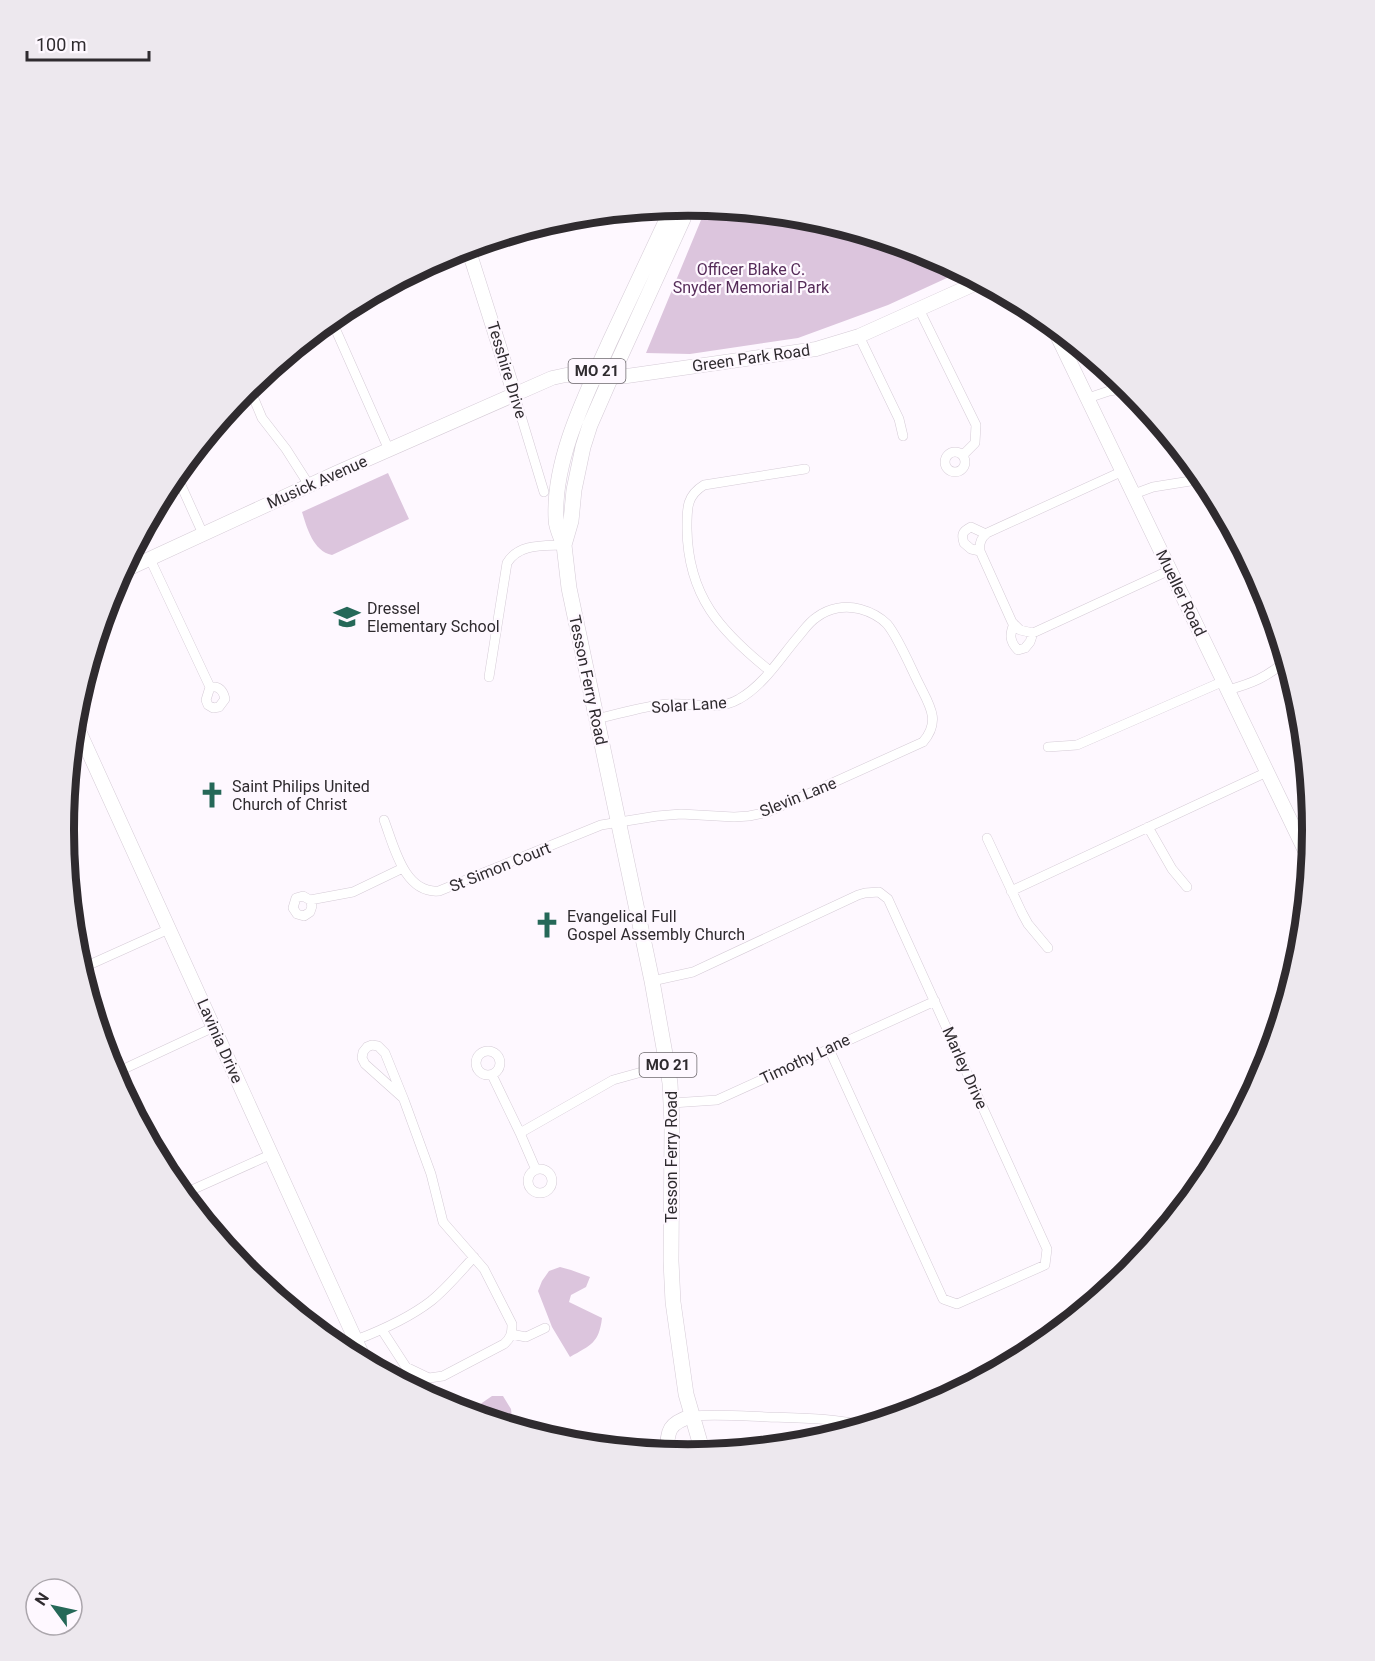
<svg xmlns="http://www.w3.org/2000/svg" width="1375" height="1661" viewBox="0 0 1375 1661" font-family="Roboto,sans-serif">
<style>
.green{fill:#dcc5dd}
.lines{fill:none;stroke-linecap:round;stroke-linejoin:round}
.street-casing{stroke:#d5cbd6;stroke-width:10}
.secondary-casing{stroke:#d5cbd6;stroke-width:15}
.primary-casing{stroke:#d5cbd6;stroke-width:16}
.street{stroke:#fff;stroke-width:9}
.secondary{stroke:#fff;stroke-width:14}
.primary{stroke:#fff;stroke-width:15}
.labels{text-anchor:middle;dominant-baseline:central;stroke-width:4.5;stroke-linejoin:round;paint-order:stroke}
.shield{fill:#fef8ff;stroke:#6d686d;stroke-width:1.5}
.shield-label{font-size:15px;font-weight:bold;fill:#2f2b2f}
.park-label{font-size:16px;fill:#562c59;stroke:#fef8ff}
.street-label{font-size:16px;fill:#2f2b2f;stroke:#fef8ff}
.poi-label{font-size:16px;fill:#2f2b2f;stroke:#fef8ff;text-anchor:start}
.rim{fill:none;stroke:#2f2b2f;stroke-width:8}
</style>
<rect width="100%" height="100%" fill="#fef8ff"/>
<!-- green -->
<path class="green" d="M706 208 810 218 927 254 960 272 888 305 798 338 690 354 646 353Z
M388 473 409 519 332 555C313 551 307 528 302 512Z
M560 1267 571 1270 590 1277 586 1287 571 1295 569 1302 602 1318C599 1343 591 1345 570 1357L552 1327 538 1291 542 1281 549 1271Z
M492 1396H503L511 1409 513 1427 497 1422 494 1417 476 1407Z"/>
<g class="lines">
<!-- street casing -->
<g class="street-casing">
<path id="street" d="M919 309 976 425 975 443 963 455
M331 319 389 450
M859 336 899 419 903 436
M249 387 262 418 286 449 309 485
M514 393 544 492
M1088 398 1109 391 1128 388
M945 462a10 10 0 1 1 20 0a10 10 0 1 1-20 0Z
M1123 471 987 533C981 538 979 543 980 551L1012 622 1020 630 1033 633 1170 570
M176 474 203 534
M1134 494 1153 487 1203 479
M980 551 971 549 964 543C961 534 963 531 971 527L986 534
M150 559 210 687C219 686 223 690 225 699L219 707 213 708 208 705 206 700 210 687
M1014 624C1009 635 1010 642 1018 650L1025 648 1030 642 1033 633
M770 671C720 631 688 596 687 529 687 509 686 496 704 485L805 469
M489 677 507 563C519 543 544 546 564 545
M1228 690C1253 683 1265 678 1286 661
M1048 747 1077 745 1224 681
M384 820C394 846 404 894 439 891L601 825 657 816 681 814 734 817 749 816 768 812 923 742C941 721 930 706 919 684 911 668 898 637 887 624 879 616 871 612 860 609 845 605 829 608 817 617 809 622 804 630 798 637 780 658 764 685 739 699 717 712 692 702 667 704 644 706 619 714 596 719
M1148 827 1172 869 1187 887
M987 838 1022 913 1028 924 1048 948
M1011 891 1267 772
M310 900 312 906 310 912 304 916 297 914 293 908 296 898 303 896 310 900 353 892 403 868
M80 969 169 929
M652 981 693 972 858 895 865 893 879 892 888 899 1047 1249 1045 1265 957 1304 943 1299 829 1049
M476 1063a12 12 0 1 1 24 0a12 12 0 1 1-24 0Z
M113 1074 214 1027
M492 1075 520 1133 536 1170
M672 1103 717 1100 935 1001
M520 1133 613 1080 667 1065
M528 1181a12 12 0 1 1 24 0a12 12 0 1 1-24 0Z
M183 1196 185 1193 272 1154
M382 1330 406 1367 429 1378 443 1376 504 1344C511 1338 512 1333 512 1324L484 1269 443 1222 431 1174 404 1100 385 1053 378 1046 372 1045 367 1047 363 1052 362 1058 365 1064 403 1098
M511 1334 526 1337 545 1328
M356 1340C382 1330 409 1318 431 1301 447 1288 460 1272 474 1257
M692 1416C717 1414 742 1416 767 1417 801 1418 834 1418 866 1426"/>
</g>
<!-- secondary casing -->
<g class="secondary-casing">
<path id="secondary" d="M468 248 514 393
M1053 327 1309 859
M121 572 336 473 552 378 566 375 594 378 627 376 816 349 859 336 979 282
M74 720 366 1363
M667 1453C667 1430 669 1423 692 1416"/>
</g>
<!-- primary casing -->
<g class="primary-casing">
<path id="primary" d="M684 206 683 219 611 377 590 425 583 447 574 490 571 521 564 545 569 588 652 981 667 1065 670 1083 672 1125 671 1261 673 1302 686 1394 703 1453
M564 545C561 537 556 528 556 519 553 459 586 395 610 341 630 299 650 256 670 213L674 207"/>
</g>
<!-- street -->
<use href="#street" class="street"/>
<!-- secondary -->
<use href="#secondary" class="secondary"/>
<!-- primary -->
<use href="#primary" class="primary"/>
</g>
<!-- icons -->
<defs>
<g id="school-bare" transform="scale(2.07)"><path d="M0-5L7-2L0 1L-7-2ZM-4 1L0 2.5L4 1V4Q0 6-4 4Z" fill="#256858" stroke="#fef8ff" stroke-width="2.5" paint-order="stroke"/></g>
<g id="church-bare" transform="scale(2.07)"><path d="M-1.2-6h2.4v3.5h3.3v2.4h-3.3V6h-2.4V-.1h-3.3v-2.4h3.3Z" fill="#256858" stroke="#fef8ff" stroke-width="2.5" paint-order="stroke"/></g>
</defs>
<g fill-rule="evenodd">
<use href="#school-bare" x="347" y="617"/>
<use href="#church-bare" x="212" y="795"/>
<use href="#church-bare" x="547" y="925"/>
</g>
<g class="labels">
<!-- shield labels -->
<g class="shield">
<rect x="568.5" y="359" width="57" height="24" rx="4.5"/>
<rect x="639.5" y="1053" width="57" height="24" rx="4.5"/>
</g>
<g class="shield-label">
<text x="597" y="371">MO 21</text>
<text x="668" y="1065">MO 21</text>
</g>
<!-- park labels -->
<g class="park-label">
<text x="751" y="269">Officer Blake C.<tspan x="751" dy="18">Snyder Memorial Park</tspan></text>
</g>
<!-- street labels -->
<g class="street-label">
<text transform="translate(751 358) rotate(-8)">Green Park Road</text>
<text transform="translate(507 370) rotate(73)">Tesshire Drive</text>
<text transform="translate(317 482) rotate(-24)">Musick Avenue</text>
<text transform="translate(1181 593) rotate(64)">Mueller Road</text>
<text transform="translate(588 680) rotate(78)">Tesson Ferry Road</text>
<text transform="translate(689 705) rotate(-4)">Solar Lane</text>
<text transform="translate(798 797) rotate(-22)">Slevin Lane</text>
<text transform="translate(500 867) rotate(-22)">St Simon Court</text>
<text transform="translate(220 1041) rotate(66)">Lavinia Drive</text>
<text transform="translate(805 1059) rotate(-25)">Timothy Lane</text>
<text transform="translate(965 1068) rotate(66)">Marley Drive</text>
<text transform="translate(671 1157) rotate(-90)">Tesson Ferry Road</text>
</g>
<!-- poi labels -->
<g class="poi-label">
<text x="367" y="608">Dressel<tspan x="367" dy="18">Elementary School</tspan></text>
<text x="232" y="786">Saint Philips United<tspan x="232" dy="18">Church of Christ</tspan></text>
<text x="567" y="916">Evangelical Full<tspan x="567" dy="18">Gospel Assembly Church</tspan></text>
</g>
</g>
<!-- crop -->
<path d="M0 0H1375V1661H0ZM74 830a614 614 0 1 1 1228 0a614 614 0 1 1-1228 0Z" fill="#ede8ee" fill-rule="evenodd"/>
<path class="rim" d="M74 830a614 614 0 1 1 1228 0a614 614 0 1 1-1228 0Z"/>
<!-- north arrow -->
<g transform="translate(54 1607) rotate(303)"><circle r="28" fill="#fef8ff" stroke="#aba6ac" stroke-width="1.5"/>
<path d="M0-4.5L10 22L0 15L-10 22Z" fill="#256858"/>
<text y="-9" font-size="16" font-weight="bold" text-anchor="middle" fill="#2f2b2f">N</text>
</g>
<!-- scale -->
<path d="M27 51v9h122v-9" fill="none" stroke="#2f2b2f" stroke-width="3"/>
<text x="36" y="51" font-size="18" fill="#2f2b2f" stroke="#fef8ff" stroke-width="4.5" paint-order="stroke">100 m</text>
</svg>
